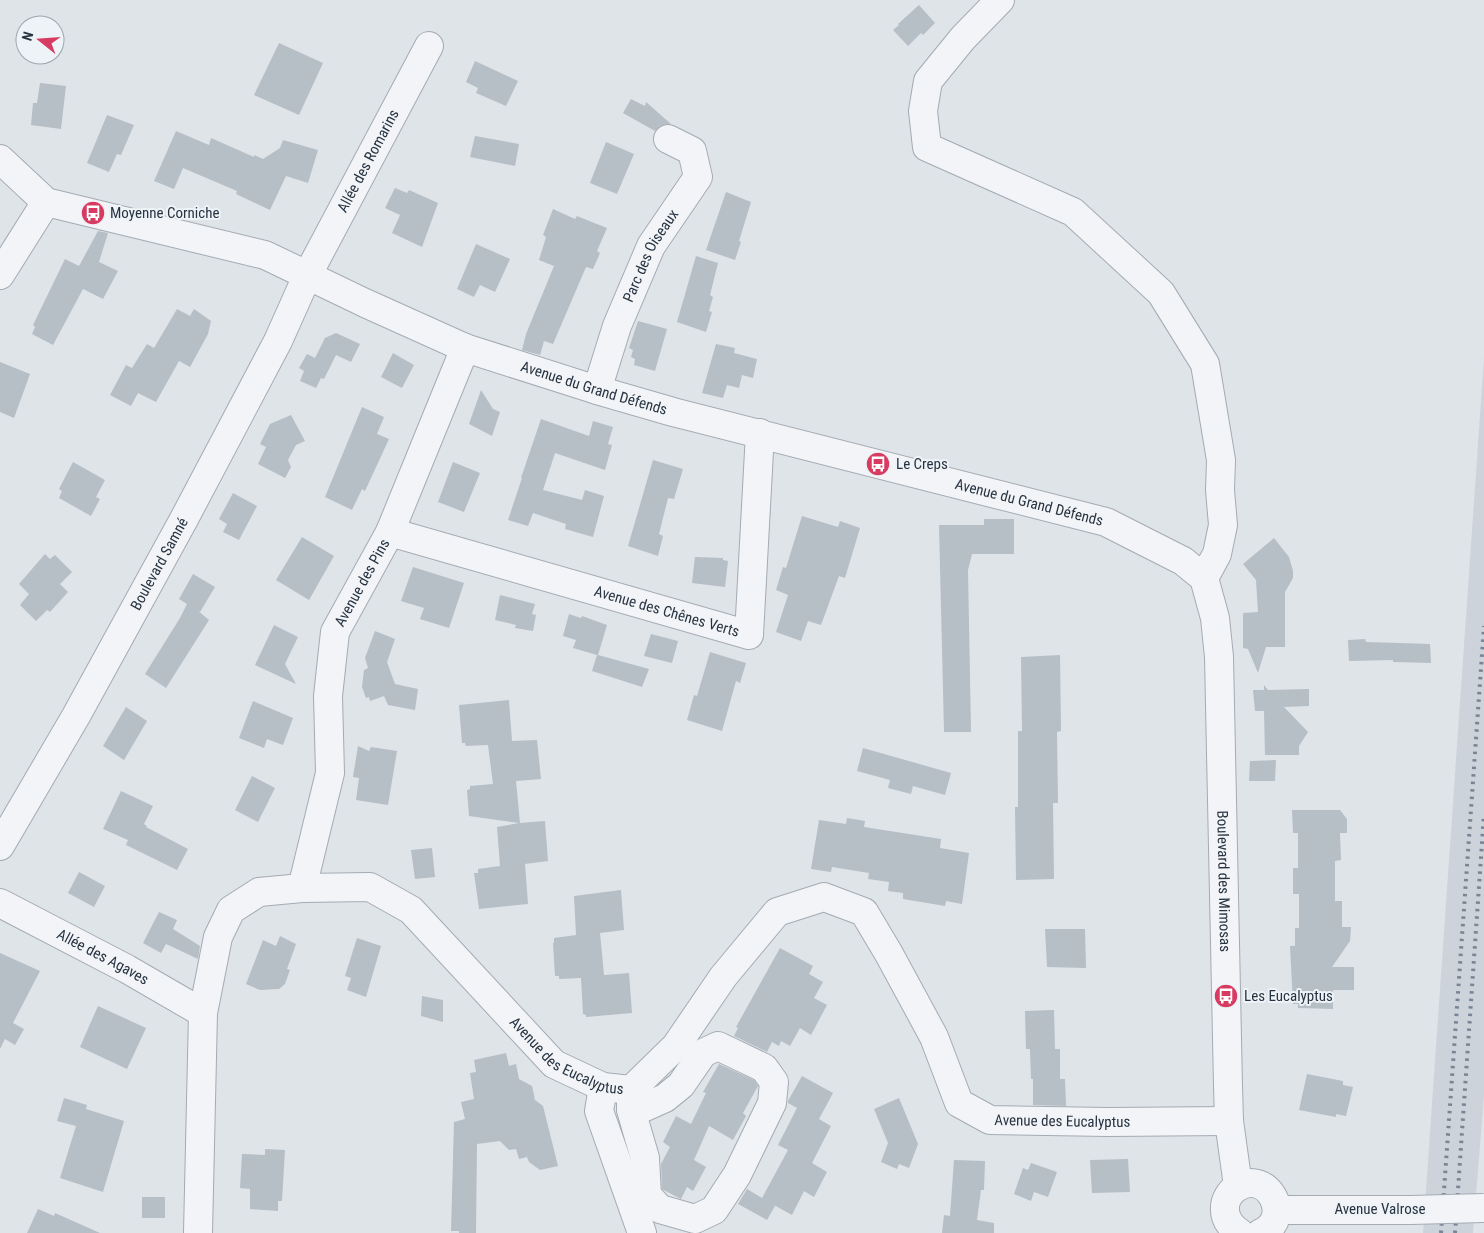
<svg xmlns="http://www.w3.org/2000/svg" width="1484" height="1233" viewBox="0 0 1484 1233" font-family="'Roboto Condensed',sans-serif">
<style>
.built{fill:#cdd3db}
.building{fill:#b6bec6}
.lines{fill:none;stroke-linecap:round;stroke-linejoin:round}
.minor-casing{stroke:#a4abb3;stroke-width:30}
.minor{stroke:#f2f4f7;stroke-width:28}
.rail{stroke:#778594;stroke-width:4;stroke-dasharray:2.5 5;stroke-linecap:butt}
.minor-bridge-casing{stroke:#a4abb3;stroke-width:30;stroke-linecap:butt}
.minor-bridge{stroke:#f2f4f7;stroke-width:28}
.labels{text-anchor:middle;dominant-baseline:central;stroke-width:4;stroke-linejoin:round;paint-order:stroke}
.street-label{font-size:15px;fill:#273341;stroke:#eef3f7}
.poi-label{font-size:15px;fill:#273341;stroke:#eef3f7;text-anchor:start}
</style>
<rect width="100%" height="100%" fill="#dfe4e9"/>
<!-- built -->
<path class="built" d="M1484 358V1096L1473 1233H1423Z"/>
<!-- building -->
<path class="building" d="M919 5 935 23 923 35 921 33 908 46 893 30 899 25 898 24Z
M279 43 323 63 299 115 254 95Z
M475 61 518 81 506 106 476 93 478 88 466 82Z
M40 83 66 86 61 129 31 125 33 103H37Z
M631 99 645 106 646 102 671 124H667L660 126 655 131 623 113Z
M107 115 134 125 121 155 117 154 109 172 87 163Z
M176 131 209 145 211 138 254 157V155L263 159 280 148 283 140 318 150 308 183 286 176 270 210 236 194 237 191 183 168 174 189 154 181Z
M475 136 519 144 515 166 470 157Z
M606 142 634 154 617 194 590 183Z
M395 188 407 193 409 190 438 203 422 247 392 233 400 215 385 208Z
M726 192 751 202 739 241 741 242 735 260 706 250Z
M553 209 575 219 577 216 607 228 597 251 600 253 593 269 586 267 553 344 544 341 540 355 522 350 526 334 554 266 539 260 546 237 543 235Z
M98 231 108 233 99 262 118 271 103 299 83 289 53 345 32 334 35 327 33 325 65 259 79 266Z
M476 244 510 259 495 292 480 285 474 297 457 289Z
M696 256 718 263 710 295 713 297 709 311 712 312 706 332 677 322Z
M177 309 190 316 194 309 211 321 208 334 190 367 179 361 156 402 138 393 131 406 110 395 126 365 132 368 147 344 154 348Z
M638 321 667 329 655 371 634 365 635 359 631 357 633 350 629 348Z
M336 333 360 344 351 362 336 355 324 379 321 378 316 388 300 381 304 371 299 368 307 354 315 358 325 338Z
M716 344 735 348 734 353 757 359 753 378 742 375 739 388 727 385 723 398 702 393Z
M393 353 414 365 402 388 381 377Z
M0 362 30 374 14 418 0 412Z
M481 390 493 409 500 412 492 436 469 424Z
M362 407 384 417 377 434 389 439 365 491 362 489 352 510 325 497Z
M291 415 305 441 296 445 288 460 291 467 285 478 258 464 266 447 260 444 270 424Z
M541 419 589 436 593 421 613 427 608 444 612 445 605 470 555 453 543 490 582 500 585 490 604 496 593 537 565 529 566 524 533 513 528 526 508 520 522 478H521Z
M653 460 683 469 674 499 668 498 659 534 663 536 658 556 628 546Z
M73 462 105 480 96 497 100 499 91 516 59 498 62 491 59 489Z
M453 462 480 473 464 512 438 502Z
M233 493 257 506 239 540 223 532 227 524 219 519Z
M802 516 838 527 840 521 860 528 845 578 839 576 821 625 808 621 801 641 776 632 788 595 776 590 783 567 786 568Z
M984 519H1014V554H972L968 570 971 732H944L939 525H984Z
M302 537 334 556 309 600 276 580Z
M1274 538 1289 557 1293 571V578L1285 592V647H1266L1258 673 1248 649 1243 648V613L1258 612 1256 580 1243 564Z
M45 554 50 559 55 555 72 572 60 584 68 592 50 612 47 610 36 621 20 605 29 594 19 584Z
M695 557 723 558V560L728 561 725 587 692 583Z
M413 567 464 583 449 628 420 619 424 608 401 601Z
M193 574 215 587 200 612 197 610 209 620 166 688 145 674 180 618 187 604 179 599Z
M500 595 535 604 532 614 536 615 533 631 515 628 516 625 495 620Z
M569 614 581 618 582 616 607 625 598 655 649 669 642 687 592 671 597 655 573 648 576 640 563 636Z
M274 625 298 637 285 664 296 684 255 665Z
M375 631 395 639 387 662 395 684 418 689 415 710 388 705 384 696 370 701 369 697 366 698 362 687 364 670 368 668 365 658Z
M651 634 678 641 672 663 644 656Z
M1365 639 1366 642 1430 644 1431 663 1393 662V660L1349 661 1348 640Z
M710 652 746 663 740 683 736 681 722 731 687 720 694 695 697 696Z
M1060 655 1061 731 1057 732 1058 803H1053L1054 879 1016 880 1015 807H1018V731H1022L1021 657Z
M1264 685 1268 690 1309 689V706L1284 707 1308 732 1299 746V755H1265L1264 711H1255L1253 690H1264Z
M509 700 512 741 537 740 541 779 516 781 520 823 545 821 548 861 525 864 528 904 479 909 474 873H478V869L500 866 497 827 519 823 469 816 467 790 470 789V786L493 784 488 745 466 746 465 743H462L459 705Z
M253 701 293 718 283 745 267 739 264 748 239 738Z
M126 707 147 721 124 760 103 746Z
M358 746 369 751 371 747 397 751 388 805 356 800 359 778 353 777Z
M863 748 951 773 945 795 913 786 911 794 888 788 890 780 857 771Z
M1276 760 1275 781H1249L1250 761Z
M252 776 275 788 258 822 235 810Z
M121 791 153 806 144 824 147 826 146 827 188 849 177 870 126 845 128 840 103 829Z
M1292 810H1340L1347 819V833H1340L1341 860 1335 861V901H1342V927H1351L1350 941 1332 967H1354V990H1333V1009L1298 1008V1004H1293L1290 946H1295V928H1299V894H1293V868H1298V833H1293Z
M847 818 865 821 864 827 941 839 940 848 969 853 962 904 946 901 945 906 903 899V893L888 891 889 882 868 879 869 873 832 867 831 872 811 869 819 820 846 824Z
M432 848 435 877 415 879 411 850Z
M79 872 105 886 94 907 68 893Z
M621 890 624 930 600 933 604 975 629 973 632 1013 586 1017V1015L583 1014 581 978 559 979V976H555L553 943H554V938L576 935 574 896Z
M159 912 177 920 173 929 200 946 198 959 166 944 161 953 143 943Z
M1045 929H1085L1086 968 1047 967Z
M280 936 296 944 287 969 290 970 285 984 279 989 260 990 246 984 263 940 276 946Z
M357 938 381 946 366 997 347 990 351 978 345 976Z
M780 948 813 966 809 974 823 982 814 998 827 1005 811 1035 800 1028 790 1046 781 1041 779 1046 772 1042 767 1052 734 1036 738 1028 736 1027Z
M0 953 40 971 13 1023 24 1029 15 1045 5 1039 0 1049Z
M422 996 443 1000V1022L421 1016Z
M98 1006 146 1028 127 1069 80 1047Z
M1054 1010 1055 1049H1060V1079H1065L1066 1106 1033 1105V1079H1031L1030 1049H1026L1025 1011Z
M506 1053 509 1066 516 1064 519 1079 532 1086 535 1100 543 1106 558 1166 540 1170 529 1162 527 1157 519 1159 516 1149 509 1150 500 1141 477 1144 476 1233H459V1231H451L454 1122 465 1119 461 1102 474 1099 470 1073 476 1072 474 1060Z
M719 1064 754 1080 758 1086 743 1113 746 1116 733 1140 709 1126 694 1160 706 1167 693 1191 687 1187 681 1199 677 1197 662 1189 661 1164 670 1147 663 1142 676 1116 691 1124 706 1093 703 1092Z
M1307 1074 1343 1081V1085L1353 1087 1346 1116 1336 1114V1117L1299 1110Z
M802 1076 833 1093 819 1119 831 1126 812 1163 827 1172 814 1197 804 1191 792 1215 772 1204 775 1206 767 1220 738 1204 747 1189 762 1198 788 1150 778 1145 797 1108 788 1103V1101Z
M64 1098 87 1105 86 1109 124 1121 103 1192 60 1178 76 1126 57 1121Z
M899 1098 918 1144 909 1168 899 1164 897 1169 881 1162 888 1143 874 1109Z
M265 1149 285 1150 282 1201H278V1211L250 1209V1189L240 1188 242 1154 265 1155Z
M1128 1159 1130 1192 1092 1193 1090 1160Z
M954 1160 985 1161 984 1190H981L977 1220 994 1223V1233H942L944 1215 950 1216Z
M1031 1163 1057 1172 1048 1197 1034 1192 1031 1201 1014 1194 1023 1168 1028 1170Z
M142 1197H165V1218H142Z
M38 1209 54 1216 55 1213 100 1233H27Z"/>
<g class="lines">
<!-- minor casing -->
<g class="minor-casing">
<g id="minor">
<path d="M1000 0 963 38 928 81 923 111 927 147 1073 212 1161 293 1205 364 1221 460 1220 490 1223 525 1217 554 1204 578"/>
<path id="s1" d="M0 159 46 202 265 255 365 303 465 348 597 390 673 412 1106 522 1183 561 1204 578"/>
<path d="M0 275 46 202"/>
<path id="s2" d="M597 390 617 326 651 246 698 177 692 151 668 139"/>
<path id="s3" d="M390 532 749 635 760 433"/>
<path id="s4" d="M1204 578 1215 618 1219 657 1228 1086 1229 1121 1238 1186"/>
<path id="s5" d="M0 846 76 716 184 519 278 341 307 276 429 46"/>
<path id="s6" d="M302 888 330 773 328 696 335 632 390 532 465 348"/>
<path id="s7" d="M0 903 127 969 203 1013"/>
<path d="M603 1087 599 1111 642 1233"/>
<path d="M631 1090V1110L645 1158 647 1195 660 1209 695 1219 714 1210 737 1175 772 1103 774 1082 764 1068 718 1046 703 1053 681 1085 665 1098 645 1107 631 1110"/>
<path d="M1277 1210H1411"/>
<path id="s8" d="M198 1233 203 1013 218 937 231 910 259 892 302 888 370 887 411 910 554 1064 603 1087 631 1090 676 1046 723 977 777 912 824 897 864 912 889 954 934 1037 959 1103 990 1120 1108 1122 1229 1121"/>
<path d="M1240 1233C1231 1227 1224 1219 1225 1207 1225 1200 1230 1192 1236 1188 1267 1167 1295 1218 1261 1233"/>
</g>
</g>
<!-- minor -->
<use href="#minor" class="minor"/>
<!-- rail -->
<path class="rail" d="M1441 1233 1484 626
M1455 1233 1484 814"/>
<!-- minor-bridge casing -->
<g class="minor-bridge-casing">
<path id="minor-bridge" d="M1411 1210 1484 1208"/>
</g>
<!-- minor-bridge -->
<use href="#minor-bridge" class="minor-bridge"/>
</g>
<!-- icons -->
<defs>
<g id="bus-disc" transform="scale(1.25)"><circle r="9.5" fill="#d73b62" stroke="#eef3f7"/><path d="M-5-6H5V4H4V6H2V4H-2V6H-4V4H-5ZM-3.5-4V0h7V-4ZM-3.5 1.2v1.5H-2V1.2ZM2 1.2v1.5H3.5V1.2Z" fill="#fff"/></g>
</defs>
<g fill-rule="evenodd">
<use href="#bus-disc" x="93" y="213"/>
<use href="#bus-disc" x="878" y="464"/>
<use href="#bus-disc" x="1226" y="996"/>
</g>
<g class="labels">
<!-- street labels -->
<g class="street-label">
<text stroke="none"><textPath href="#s5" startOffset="778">Allée des Romarins</textPath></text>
<text stroke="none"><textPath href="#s2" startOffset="145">Parc des Oiseaux</textPath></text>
<text stroke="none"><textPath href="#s1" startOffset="644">Avenue du Grand Défends</textPath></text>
<text stroke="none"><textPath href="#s1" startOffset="1094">Avenue du Grand Défends</textPath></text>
<text stroke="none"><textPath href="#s5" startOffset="324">Boulevard Samné</textPath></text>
<text stroke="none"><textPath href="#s6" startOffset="316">Avenue des Pins</textPath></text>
<text stroke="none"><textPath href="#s3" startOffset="288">Avenue des Chênes Verts</textPath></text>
<text stroke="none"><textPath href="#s4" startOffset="305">Boulevard des Mimosas</textPath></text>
<text stroke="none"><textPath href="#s7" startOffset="116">Allée des Agaves</textPath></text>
<text stroke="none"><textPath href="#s8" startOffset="736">Avenue des Eucalyptus</textPath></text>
<text stroke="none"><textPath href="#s8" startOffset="1456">Avenue des Eucalyptus</textPath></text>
<text x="1380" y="1209">Avenue Valrose</text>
</g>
<!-- poi labels -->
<g class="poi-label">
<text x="110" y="213">Moyenne Corniche</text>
<text x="896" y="464">Le Creps</text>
<text x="1244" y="996">Les Eucalyptus</text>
</g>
</g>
<!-- north arrow -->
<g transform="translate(40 40) rotate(287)"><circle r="24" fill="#eef3f7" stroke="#9ea6ae"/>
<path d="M0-4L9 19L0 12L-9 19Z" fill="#d73b62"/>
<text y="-8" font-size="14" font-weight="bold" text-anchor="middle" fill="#273341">N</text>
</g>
</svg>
